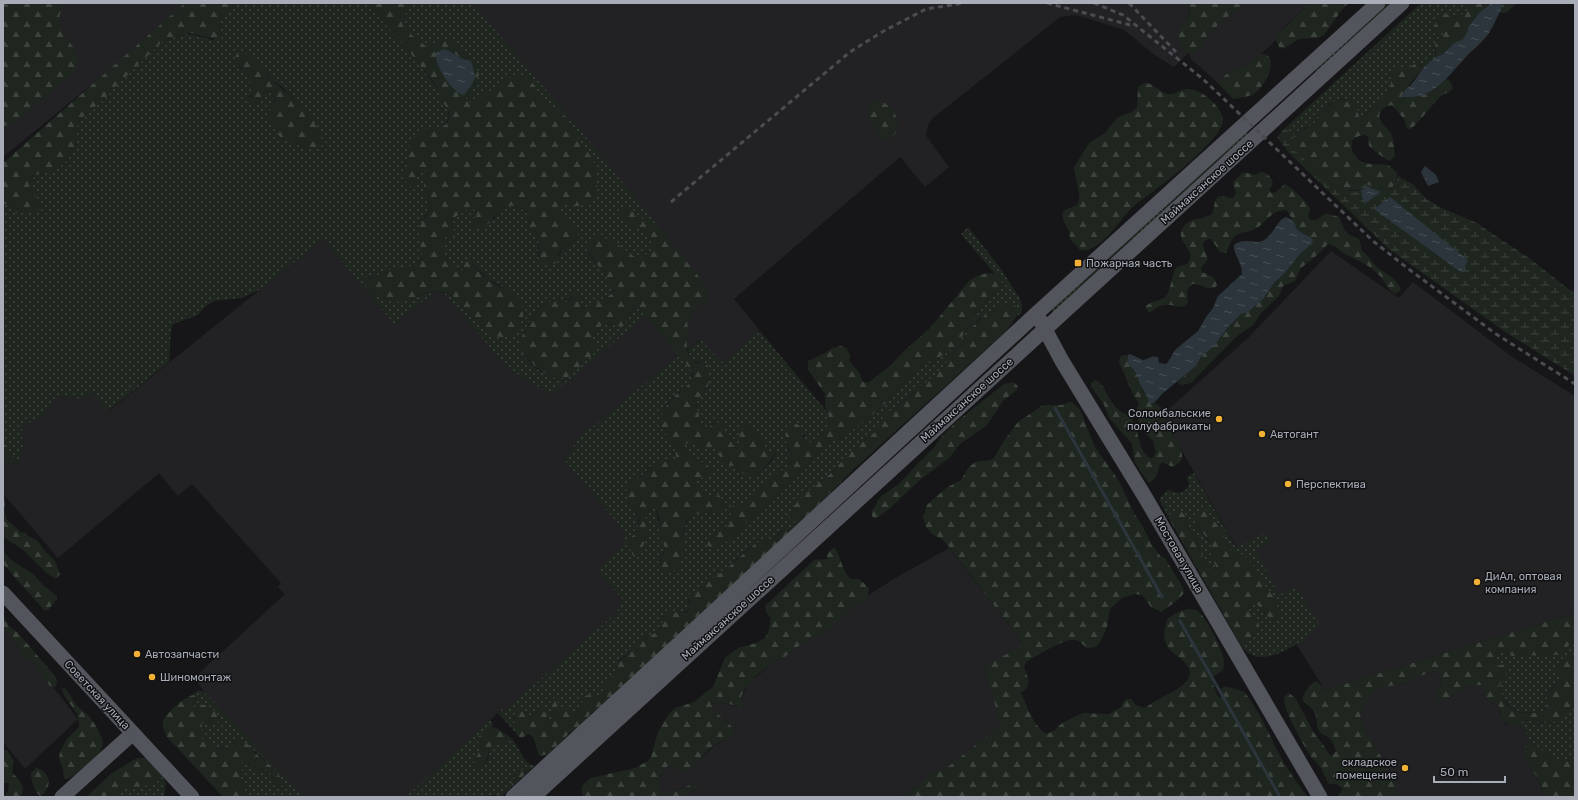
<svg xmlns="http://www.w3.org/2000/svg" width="1578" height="800" viewBox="0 0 1578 800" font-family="Rubik,sans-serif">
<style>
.built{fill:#222225}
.grass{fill:url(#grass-dots);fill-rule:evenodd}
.forest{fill:url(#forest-firs);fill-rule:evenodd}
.wetland{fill:url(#wetland-marsh)}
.water{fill:url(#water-ripples)}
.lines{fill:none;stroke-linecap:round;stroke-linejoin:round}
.stream{stroke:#2c353c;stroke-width:3}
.major{stroke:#53555c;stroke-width:15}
.rail{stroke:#4a4c52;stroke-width:3;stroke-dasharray:5 4;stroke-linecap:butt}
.poi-dot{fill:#f2b134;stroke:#111113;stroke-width:1.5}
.labels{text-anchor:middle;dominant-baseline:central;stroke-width:3;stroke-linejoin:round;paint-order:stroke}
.street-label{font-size:11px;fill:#a8adb8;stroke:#111113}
.poi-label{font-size:11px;fill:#a8adb8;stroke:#111113;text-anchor:start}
</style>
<defs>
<pattern id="grass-dots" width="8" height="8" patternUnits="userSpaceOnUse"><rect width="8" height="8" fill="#1e261f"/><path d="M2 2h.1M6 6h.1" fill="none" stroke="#3c433d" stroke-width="1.8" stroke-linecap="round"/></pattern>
<pattern id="forest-firs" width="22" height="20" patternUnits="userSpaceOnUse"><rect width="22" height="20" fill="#1e261f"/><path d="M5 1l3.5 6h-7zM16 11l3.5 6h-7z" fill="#3c433d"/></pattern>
<pattern id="wetland-marsh" width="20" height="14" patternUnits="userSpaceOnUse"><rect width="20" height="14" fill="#1e261f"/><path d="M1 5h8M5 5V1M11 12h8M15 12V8" fill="none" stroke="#3c433d"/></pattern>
<pattern id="water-ripples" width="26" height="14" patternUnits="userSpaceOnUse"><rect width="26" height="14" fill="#2c353c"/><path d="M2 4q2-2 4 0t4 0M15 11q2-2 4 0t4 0" fill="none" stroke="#485056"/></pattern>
</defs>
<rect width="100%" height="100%" fill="#161618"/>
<!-- built -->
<path class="built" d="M3 3H197L171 20 3 157Z
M375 3H1189L1190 13 1188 18 1181 26 1179 36 1180 40 1187 53 1193 54 1198 50 1208 34 1244 3H1309L1282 29 1276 40 1257 58 1243 68 1228 73 1217 82 1191 59 1188 53 1174 67 1152 53 1124 30 1076 15 1060 17 933 118 928 125 926 134 927 137 949 167 925 187 900 157 734 299 760 331 729 358 721 363 700 340 679 355 580 437 564 460 624 531 623 545 600 574 623 600 617 612 504 711 502 709 408 797H301L205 693 194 678 285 594 278 587 281 583 192 484 178 496 159 473 58 558 5 496 3 492V461L11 463 18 462 24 446 21 432 25 425 38 419 45 413 53 400 59 396 80 399 93 392 109 411 323 239 394 324 435 292H443L507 368 528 380 645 316Z
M1331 251 1399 298 1413 282 1511 356 1575 396V615L1565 616 1325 690 1240 554 1162 415 1247 339Z
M949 548 1024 644 984 668 1002 725 945 769 937 772 901 797H686L698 787 689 786 668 793H663L659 786V778L662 775 664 768 671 765 678 771 690 767 700 760 714 746 725 740 734 730 727 721 719 717 714 711 711 704 719 702 737 707 742 700 741 697 749 683 775 661 783 658 807 640 827 630 842 616 843 611 897 577Z
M3 631 10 633 23 656 35 665 45 677 48 683 53 687 78 719 25 769 3 742Z
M1436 671 1442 675V682L1439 689 1447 699 1467 685H1484L1492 703 1500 707V714L1506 724 1509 726H1516L1519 724 1529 738 1528 743 1526 745 1531 768 1539 781 1545 797H1399L1394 789V780L1391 772 1377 750 1374 742 1366 733 1361 725 1360 720 1362 708 1369 700 1372 692 1375 690 1396 684H1401L1428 673Z"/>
<!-- grass -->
<path class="grass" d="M239 3H367L412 55C421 70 473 120 435 129L409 160 408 185 412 187C416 181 418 173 422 167L426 170C427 176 424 180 424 186 424 194 430 202 430 211L424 218 422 253 423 258 422 263 417 266 390 270 387 273 379 274 375 277 362 280C372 294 389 305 408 300 417 297 425 293 435 292L394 324 323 239 261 289 241 298 214 301 205 307 198 315 173 324 171 330 169 362 108 411 93 392 80 399 59 396 53 400 45 413 38 419 25 425 21 432 24 446 18 462 3 443V204C10 203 12 209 16 213 26 211 34 211 44 208 43 206 31 189 29 188 32 167 51 175 62 165 69 160 76 148 77 139 77 133 76 129 78 124 85 111 104 103 113 89L164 40 186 34 196 35 212 40 221 37C218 21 223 8 239 3ZM241 54H248L255 57 272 80 282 87 302 108 318 129 322 144 306 147C300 144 294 143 288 141 280 137 270 124 269 115L275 104 273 95 268 90 262 95 260 99 248 97 254 93C255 83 245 74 239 67Z
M406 3H472L581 131 658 226 647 223 629 209 621 216 627 224 647 233 655 240 652 250 640 259C630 256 623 247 614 242 609 239 604 239 599 235L588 253 603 271 615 289C608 298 592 310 581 307V296L570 297 569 302C562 303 556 300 550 302 538 304 526 330 519 341 521 345 522 349 523 353 528 363 542 374 552 377 557 379 565 378 570 375 573 374 595 353 597 349L591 340 601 326 606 323 611 325H625L629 314 636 305 645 316 551 395 528 380 507 368 443 292 456 298 463 306 508 335 517 328 503 287 488 279 472 263 464 267 462 271C448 265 437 249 445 235L452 242 454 236 452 219 469 208 474 209 477 213 476 217 472 220 494 219 499 209 508 204 524 210 527 213C528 226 530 228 539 237L538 257 559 256C561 247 570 245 577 238L578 233C571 224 557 215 560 204L566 202 577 206 597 196V184L594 163 592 158 582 145 566 117 559 110 544 104 539 96 537 90 528 78 518 77 506 81 500 87 487 93 473 105 465 98 479 74 472 59 462 47 443 40 425 46C417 37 403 32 401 20L405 16Z
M1387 3H1395L1318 73 1314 70Z
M1421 3H1467V10C1460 19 1454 17 1445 14L1437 30 1444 33 1443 37 1439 38 1434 48 1436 57 1424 67 1420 64 1413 65 1410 67H1402L1391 71C1390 77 1393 84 1390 90 1387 99 1379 100 1374 105 1370 109 1367 113 1363 117H1359V112L1347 99C1325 100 1327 112 1313 124 1308 128 1300 130 1294 134L1284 129Z
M1246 132 1250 137 1055 314 1051 310Z
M968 227 1001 269 1020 299 1022 305 1021 313 1017 317 1018 312 1009 302 987 313 977 321 969 331 965 341 953 353 939 372 896 407 875 432 850 453 836 468 793 507 795 522H799L787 534 788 530H782L771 541 767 540 750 547 727 568 703 586 690 594 688 600 690 607 688 610 682 613 674 612 663 619 662 626 658 632 644 638 633 651 620 659 615 667V674L604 688V695L601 698 580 706 576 715 569 711H559L550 703 554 713 553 720 550 722 543 708 529 717 523 711 514 715 516 733 498 713 502 709 504 711 617 612 623 600 600 574 599 568 623 545 624 531 564 460 580 437 679 355C686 361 693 371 693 381L673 397 666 405 659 425 675 445 676 457 673 461 657 462 648 468 646 472 630 484 628 502C639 513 644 528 629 539L634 557H640L646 535 645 516 652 507 656 509 661 539 665 548 660 561 679 566C683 553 680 522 693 515 701 511 715 514 724 511L726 505 719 496 709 495 697 487V481L712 469C703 461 691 459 684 450V445L690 442 703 449H715C721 456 725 467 736 466L744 474 755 476 770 463 776 453 766 451 760 435C753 432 751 429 749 423L739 435 741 440 738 449 733 446 729 436 720 432 714 423 710 427 705 428C699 424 698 420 699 414 689 396 710 395 709 382 708 376 702 367 699 361L694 363 690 358 688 349 701 340 721 362 729 358 760 331 828 413 830 426 813 442 808 443 804 440V434L787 444 791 458 787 467 757 490 748 501 731 511V521L729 525 706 541 718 546 736 535 746 522 764 510 812 460 825 443 841 439 866 420 888 401 895 391 904 383 917 367 937 359 956 346 974 318 986 302 995 295 1000 276 995 274 961 234Z
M1194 473 1236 548 1264 533 1272 540 1255 549 1279 595 1296 586 1319 624C1307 640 1269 667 1248 653 1245 651 1242 647 1240 644L1243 646 1250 637 1254 636 1258 621C1252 616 1246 613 1250 604L1258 605 1267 616 1280 614C1278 608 1276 602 1273 597 1270 592 1266 588 1264 584 1254 566 1252 558 1231 552L1219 527 1205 509 1196 525 1210 543 1212 547 1211 557 1216 566 1215 571 1210 570 1200 552 1198 540 1189 530 1186 517 1181 511 1172 512 1168 517 1160 501V498L1168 490C1177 493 1184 495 1189 485L1187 477Z
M1575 641V656L1568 658 1557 667 1560 681 1549 691 1547 697 1548 704 1542 713C1515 712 1510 715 1499 687L1503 678 1502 665 1498 667 1496 664 1495 655 1501 649 1504 650 1509 655 1513 656 1556 655Z
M199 690 205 693 304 797H247L241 779 242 762 246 761 255 772 262 769 269 771 274 782 280 776C267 763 254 747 237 741L217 750 214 749 210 743 202 740V723L205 721 212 725 193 707 197 698 190 696Z
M1575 706V760C1553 764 1548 753 1532 743H1528L1529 738 1519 724C1527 716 1535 723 1544 723 1563 722 1562 711 1575 706Z
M490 720 493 724 492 727 478 740 481 747 474 763 484 765 488 759 490 746 496 742 503 745 510 739 509 736 514 741 523 757 531 765 519 772 511 783 513 786 501 797H496V795L487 796 486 797H406Z
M163 776 166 784 164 797H112C116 794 120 789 125 787 139 783 152 789 163 776Z"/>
<!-- forest -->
<path class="forest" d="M3 3H64C61 9 59 15 59 22 61 40 90 54 73 73L15 122 9 125 3 126Z
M185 3H239C223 9 218 21 221 37L217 40 191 33 181 35 164 40 113 89C104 103 85 111 78 124 76 129 77 133 77 139 76 148 69 160 62 165 51 175 31 167 29 188 31 189 43 206 44 208L39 211 16 213C12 209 10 203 3 204V163Z
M367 3H406L408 11 401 20C403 32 417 37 425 46L448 39C464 46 473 58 479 74L471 94 466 98 472 104 487 93 500 87 509 78 518 77 528 78 535 86 539 96 544 104 559 110 566 117 582 145 592 158 594 163 597 184V196C591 199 584 207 576 206 570 205 567 202 560 204 557 215 571 224 578 233L577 238C573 242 568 244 563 248 554 256 563 267 543 265 536 256 540 248 539 237 529 227 528 227 527 213 523 208 519 208 513 206 493 200 497 233 471 228L470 224 476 217 477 213 474 209 469 208 452 219 454 236 452 242 445 235C437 248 449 265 462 271L464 267V263L468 259C475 266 481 275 489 280 500 288 511 289 519 300 530 313 518 337 502 337 475 337 467 297 443 292 430 290 419 296 408 300 397 304 379 300 370 292 367 289 365 284 362 280L365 276 370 279 375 277 379 274 387 273 395 267 417 266 422 263 423 258 420 243 419 227 430 211C430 202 424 194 424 186 424 180 427 176 426 170L422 167C417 174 416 181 412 187 404 183 404 178 406 169 409 159 407 145 414 137 417 134 420 131 424 130 433 127 448 130 449 117 450 111 447 108 444 104 439 98 439 89 435 84 428 73 418 65 412 55ZM454 53 460 58 467 59 459 94 455 88Z
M1189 3H1244L1208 34 1198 50 1193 54 1187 53C1182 46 1174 35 1181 26 1184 21 1189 19 1190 13 1191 10 1189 6 1189 3Z
M1309 3H1349L1344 7 1324 35 1318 38 1299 39 1283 49 1279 47 1276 40 1278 34Z
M1467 3H1492L1481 11 1468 27 1467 34 1462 40 1454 43 1443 54 1436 57C1435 48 1433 40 1443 37L1444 34 1437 30 1435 27 1436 20 1441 14C1452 14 1458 21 1467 10Z
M1504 3H1517L1506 13H1498Z
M237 54C243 53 251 53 255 57 262 63 265 73 272 80 286 93 329 126 321 148L309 149 300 144 282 140 270 122 269 112C275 102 279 99 268 90 261 94 260 104 250 105L246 100C248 98 252 96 253 93 257 87 238 67 235 57Z
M1261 54C1283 54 1263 91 1252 95 1246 97 1239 98 1233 99L1217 82 1228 73 1246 66Z
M1416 63 1424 67C1418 73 1404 91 1402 97 1421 99 1434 92 1446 79L1450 81 1453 88C1450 93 1444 93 1440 97 1429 107 1422 120 1410 130L1407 128 1404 119 1392 105C1388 106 1383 107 1381 111 1375 120 1387 127 1391 133 1394 140 1394 149 1395 156L1390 161C1385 160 1374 150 1369 146L1368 137 1365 135C1360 136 1354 136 1352 142 1351 147 1352 151 1354 154 1361 167 1375 163 1387 165 1391 166 1394 170 1397 173L1396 183 1389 191 1378 188 1343 191 1318 174 1299 153 1294 151 1292 145 1294 134C1299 131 1306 129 1311 126 1326 114 1328 96 1351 100L1357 108 1359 117H1363C1368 113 1370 109 1374 105 1379 99 1387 98 1390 90 1393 83 1388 75 1393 68L1397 67H1410Z
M1145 83C1155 83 1160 94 1169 94 1175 95 1181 89 1187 89 1200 88 1220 105 1223 118 1227 137 1155 191 1139 202 1122 213 1102 255 1080 250L1070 239 1069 231 1064 222 1062 214C1064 208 1069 209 1075 206 1085 202 1074 176 1074 167L1090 142 1105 133 1117 118 1133 111 1137 107 1138 87Z
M877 101C891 101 903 121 895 134 892 138 888 140 885 142L868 116 870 107Z
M1243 172 1255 175 1260 172 1266 173 1271 178 1273 184 1269 190 1271 193 1276 192 1285 184C1289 185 1308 203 1310 208 1311 212 1308 213 1308 217L1311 220H1316L1326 213 1339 217 1344 229 1348 234 1359 239 1362 251C1368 255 1371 261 1375 265 1384 274 1397 277 1401 290L1395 294C1386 289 1386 282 1379 275 1368 264 1361 262 1347 255 1340 252 1336 245 1328 244L1315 257 1301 268 1295 281 1283 286 1279 296 1261 313 1253 325 1236 337 1191 383 1182 385 1177 382 1196 366 1204 354 1220 339 1228 327 1241 314 1244 313 1264 298 1274 283 1285 273 1301 253 1309 246 1308 236 1299 231 1288 212 1285 210C1269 211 1266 224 1253 230 1247 233 1240 231 1235 236 1230 241 1229 247 1226 253L1220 252 1211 239H1208L1203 243 1204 250 1208 259 1201 268 1202 272 1213 277 1217 284 1216 287C1207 291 1201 283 1192 284L1187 290 1188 303C1180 311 1173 303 1164 305 1158 306 1154 310 1149 313L1146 308V306C1152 301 1158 301 1164 298 1171 293 1171 276 1176 268 1180 265 1187 266 1189 261 1197 249 1170 240 1186 224 1194 217 1204 220 1212 214 1215 209 1213 198 1220 196 1224 196 1229 198 1233 198L1236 193 1233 182Z
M623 208C635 210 643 223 658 226L703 282 709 292 708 298 695 309 687 322C691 337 680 349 695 363L704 362 708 366C709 372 710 380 708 386 705 397 690 398 699 414 698 420 699 424 705 428 712 427 715 421 723 422L724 427 720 432 729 436 733 446 737 449 741 440C737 431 738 423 749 423 752 434 757 431 762 438 764 442 763 446 766 450L776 452C772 460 758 478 748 477 743 475 740 469 736 466 725 467 721 457 715 449H703L690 442 684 445V450C691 459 703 461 712 469V474L701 478 697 481V487L701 488 709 495H719L726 505 725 511C715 514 698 511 691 516 675 528 690 557 676 569 674 571 670 572 667 571 654 569 664 555 665 548L659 534V519L656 509 652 507 645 516 648 529 640 557H634C620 532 636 544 639 522 640 512 631 509 628 501 620 483 638 481 646 472 649 468 652 464 657 462 662 461 668 462 673 461L676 457 675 445 659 425C662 404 678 393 693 381V375L688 366 636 305 629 314 625 325 621 327 606 323 601 326 591 340 598 349C593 355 587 359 582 364 579 367 577 371 574 373 559 386 542 373 531 362 525 356 518 349 519 341 526 331 538 304 550 302 556 300 562 303 569 302L574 293 578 291 581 296V307C591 310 608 298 615 290L586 248C588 241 593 238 599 235 604 239 609 239 614 242 623 247 630 256 640 259L652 250 655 240C651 237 649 234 645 232 633 226 623 226 620 211Z
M987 273 995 274 1000 276 1002 281 998 292 986 302 974 318 956 346 937 359 917 367 904 383 895 391 888 401 866 420 841 439 825 443 812 460 764 510 746 522 736 535 718 546 712 547 708 546 706 541 729 525C732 519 730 513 733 506 749 505 748 496 759 488 768 481 778 474 787 467 800 449 773 441 794 423L799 425 804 440 808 443 813 442 830 426 828 413 825 407V394L808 370V361L825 353 832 348 841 346 846 348 849 352 850 362 859 372 863 382 868 383 890 366 903 352 930 328 969 281 977 276Z
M1009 302 1014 304 1018 312C1017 317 1009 327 1005 332L855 468 811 512 799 522H795L788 517 793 507 804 495 830 474 850 453 875 432 885 414 899 405 939 372 953 353 965 341 969 331 977 322 987 313Z
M1123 355H1128L1127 362 1136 373 1143 391 1151 403 1156 404C1167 410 1162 417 1167 425 1172 433 1189 455 1179 463 1172 469 1170 466 1163 462L1160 464 1156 477 1151 482H1148L1135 463 1132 444 1110 419 1104 405 1091 386V383L1095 380C1104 383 1105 392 1110 399 1112 403 1117 409 1120 411 1126 415 1128 414 1133 421 1140 432 1137 452 1152 459L1156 452 1153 441 1141 428 1136 414V411L1139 404 1132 392 1119 362 1120 357Z
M1013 382 1018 386 1017 390 1003 401 987 425 960 444 949 458 921 479 889 509 877 518H874L872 516V511L880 497 900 483 918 463 933 449 943 435 955 423 1004 384Z
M1069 402 1073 403 1080 410 1095 447 1119 481 1134 513 1143 527 1152 545 1161 557 1165 558 1183 588 1184 593 1178 600 1161 612 1151 607 1142 595 1135 594 1122 598 1110 609 1107 627 1101 641 1096 647 1087 648C1083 645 1079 640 1074 640 1065 638 1035 657 1026 662L1024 667 1029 681 1027 688 1021 693C1028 707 1032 725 1047 734L1055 730 1062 723 1083 713 1109 714 1121 707 1123 702 1126 699H1131L1136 705 1144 708C1149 706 1153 702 1157 700 1168 694 1199 682 1187 665 1181 656 1168 653 1165 641 1163 634 1166 626 1167 619 1174 614 1187 606 1196 610 1205 614 1223 650 1224 661 1224 664 1224 667 1223 670 1213 677 1209 676 1215 689 1217 693 1216 695 1220 698L1221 696 1220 691 1224 686 1242 691 1245 693C1257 708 1266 727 1274 744 1283 763 1295 781 1308 797H901L916 787 929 775 945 769 1001 725 984 667 1024 644 945 542 942 539 932 534 926 527 923 517 927 505 946 488 961 480 968 468 975 462 991 460 994 458 1004 441 1018 422 1043 405H1061Z
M3 443 18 462 11 463 3 461Z
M3 492C7 501 3 511 6 517 8 523 17 527 21 533L25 532 28 536 37 540 45 551 55 561 60 574 56 579 49 575 22 549 3 537Z
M1201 509H1205L1219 527 1231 552 1244 555 1256 568 1264 584 1274 598 1280 614 1279 617 1275 620 1267 616 1258 605 1250 604C1246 613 1252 616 1258 621 1262 635 1254 633 1248 640L1247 644 1243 646 1240 644 1168 517 1172 512 1181 511 1186 517 1189 530 1198 540 1200 552 1210 570 1215 571 1216 566 1211 557 1212 547 1208 539 1196 525 1195 515Z
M785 529 789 530 787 534 769 552 616 692 606 703 590 714 584 724 574 731 569 733 563 740 548 754 540 756C534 748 538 739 529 734L521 738 517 735 515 729C516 723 513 715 516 710L521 709 529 717 543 708H545L547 711V718L550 722 553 720C555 713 549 706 551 699L555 698 558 699 557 708 559 711 566 709 576 715 585 696C590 694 594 694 598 699 606 696 601 691 605 684 607 680 612 677 615 674V664L633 651 644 638 658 632 662 626 664 615 670 612 686 613 690 607 688 596 693 592 703 586 727 568 756 543 764 540 771 541Z
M834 547C842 557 840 569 851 579H859L869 588 868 595 827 630 807 640 783 658 775 661 758 674 744 690 741 697 742 707 719 702 711 704C716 718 731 719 735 734 729 740 721 741 713 746 701 755 696 771 678 771L671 765C663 767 664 773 659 778V786L663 793C676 793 687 786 698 781L699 784 698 787 686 797H583L581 790 583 785 590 778 635 768 648 761 651 757 658 732 668 715 675 708 694 702 713 687 725 658 738 648 756 643 765 638 768 633 771 618 766 612 765 606 814 560 827 559V554Z
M3 551 11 560 33 574 44 586 57 596V599L48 610H44L3 564Z
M3 615 9 626 18 633 55 676 57 680 56 687 50 686 35 665 23 656 10 633 3 631Z
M1575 615V641L1556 655 1513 656 1509 655 1504 650 1501 649 1495 655 1496 664 1498 666 1505 664 1508 667V672L1503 678 1499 687C1509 716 1515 712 1542 713 1549 707 1547 703 1547 694L1560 681 1557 667 1568 658 1575 656V706C1569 709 1567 713 1563 717 1552 726 1539 722 1526 720L1516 727 1509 726 1501 717 1500 707C1488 700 1486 699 1484 685H1467L1447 699 1440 701 1437 699 1436 695 1441 686 1442 675 1436 671C1424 673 1414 680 1403 683 1393 686 1381 687 1372 692L1369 700 1362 708 1360 720 1366 733 1374 742 1377 750 1391 772 1394 780V789L1399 797H1338L1339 794 1343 789 1337 784H1329C1326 780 1325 775 1322 770 1320 766 1316 762 1312 758 1305 748 1282 708 1284 697L1289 693 1296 699 1314 733 1322 743 1326 750 1331 756 1336 751C1334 746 1332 740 1328 737 1325 735 1322 735 1320 732 1315 726 1318 719 1315 713 1312 707 1305 705 1302 699 1305 692 1309 683 1317 681L1325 690 1565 616Z
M62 688 66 689 77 706 89 716 98 729 103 741 102 748 98 756 82 770 68 779H64L63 769 59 758 60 752 67 739 79 727V723L77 714 64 695Z
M194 695 197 698 193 706 195 709 200 705C210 703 218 712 219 721L215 725H212L205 721 202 723V740L210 742 214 749 217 750C225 748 233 740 241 741 247 742 250 747 253 751 263 761 280 770 283 784L281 787 274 786C274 777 270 771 262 769L255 772 251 770 249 763 246 761 242 762 241 779 247 797H223L167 737C165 732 162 727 163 722 164 714 186 696 194 695Z
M492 727C498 728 503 733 509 736L510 742 503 745 496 742C484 746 493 762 478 769L475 767 474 763 481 747 478 740 479 736Z
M1528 743H1532C1549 754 1553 763 1575 760V797H1545C1543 792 1542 787 1540 782 1535 772 1516 753 1528 743Z
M3 750H7L14 761 12 772C19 781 26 784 21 797H3L8 791 9 784 6 782 3 783Z
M137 758H146L163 776 160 780 151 785 123 788 112 797H86L112 773Z
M531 765 534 766 513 786 511 783 519 772Z
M36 768C51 771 53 789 40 796 34 791 31 780 31 773Z"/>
<!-- wetland -->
<path class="wetland" d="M1284 129 1294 134 1292 145 1294 151 1299 153 1318 174 1343 191H1356L1365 184 1389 191 1396 183 1398 176 1414 185 1426 199 1442 208 1477 223 1493 234 1529 258 1575 294V376L1501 329 1389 249 1289 153 1277 137Z"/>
<!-- water -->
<path class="water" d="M1492 3H1504C1499 13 1495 23 1489 33 1481 44 1472 50 1464 59 1445 80 1432 100 1402 97L1405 90 1411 85 1424 67 1436 57 1443 54 1454 43 1462 40 1467 34 1468 27 1481 11Z
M444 49C450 51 454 54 459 57 462 60 467 59 471 61 477 80 476 79 464 95 452 93 434 65 436 53Z
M1425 166 1436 175 1439 182 1428 186 1421 172Z
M1366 186 1381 192 1364 204 1361 191Z
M1390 197 1468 260 1462 273 1374 209Z
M1286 217C1299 223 1293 225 1299 231 1304 235 1309 235 1313 240L1312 244 1301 253 1285 273 1274 283 1264 298 1248 312 1241 314 1228 327 1215 345 1202 356 1196 366 1163 393 1154 403H1150L1140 384 1136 373 1127 362 1128 355 1130 354 1143 360C1149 359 1151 355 1158 357L1159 363 1166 364 1168 362 1175 350 1198 331 1206 317 1213 308 1218 296 1242 274C1242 262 1233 254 1234 245 1246 236 1255 246 1264 240 1274 234 1277 220 1286 217Z"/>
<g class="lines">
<!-- stream -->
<path class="stream" d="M1055 408 1162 597
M1180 621 1280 797"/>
<!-- major -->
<path class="major" d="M1040 320 1062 361 1145 497 1320 797
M3 593 192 797
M62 797 133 733
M513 797 1036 314 1378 3
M533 797 1402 3"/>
<!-- rail -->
<path class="rail" d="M1047 3 1134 26
M1094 3 1123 15 1203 79 1373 241 1406 267 1496 334 1575 384
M1129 3 1176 52
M671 202 850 52 882 32 926 9 964 3"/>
</g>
<!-- markers -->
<g class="poi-dot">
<rect x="1074" y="259" width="8" height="8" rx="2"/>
<circle cx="1219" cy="419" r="4"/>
<circle cx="1262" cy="434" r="4"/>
<circle cx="1288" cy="484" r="4"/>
<circle cx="1477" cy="582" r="4"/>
<circle cx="137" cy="654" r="4"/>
<circle cx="152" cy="677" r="4"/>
<circle cx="1405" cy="768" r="4"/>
</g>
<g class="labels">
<!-- street labels -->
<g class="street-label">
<text transform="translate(1207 182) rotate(-42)">Маймаксанское шоссе</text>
<text transform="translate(967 400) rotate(-42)">Маймаксанское шоссе</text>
<text transform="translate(1179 555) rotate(60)">Мостовая улица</text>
<text transform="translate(728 618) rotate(-42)">Маймаксанское шоссе</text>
<text transform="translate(97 695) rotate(47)">Советская улица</text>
</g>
<!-- poi labels -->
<g class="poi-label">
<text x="1086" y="263">Пожарная часть</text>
<text x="1211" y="413" text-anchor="end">Соломбальские<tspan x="1211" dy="13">полуфабрикаты</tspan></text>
<text x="1270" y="434">Автогант</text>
<text x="1296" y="484">Перспектива</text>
<text x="1485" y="576">ДиАл, оптовая<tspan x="1485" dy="13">компания</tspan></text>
<text x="145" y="654">Автозапчасти</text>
<text x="160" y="677">Шиномонтаж</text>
<text x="1397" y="762" text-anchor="end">складское<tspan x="1397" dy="13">помещение</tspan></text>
</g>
</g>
<!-- border -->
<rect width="1578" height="800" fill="none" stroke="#a8adb8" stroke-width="8"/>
<!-- scale -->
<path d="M1434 776v6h71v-6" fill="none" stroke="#a8adb8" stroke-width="2"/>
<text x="1440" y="776" font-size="12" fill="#a8adb8" stroke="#111113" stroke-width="3" paint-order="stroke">50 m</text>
</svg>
